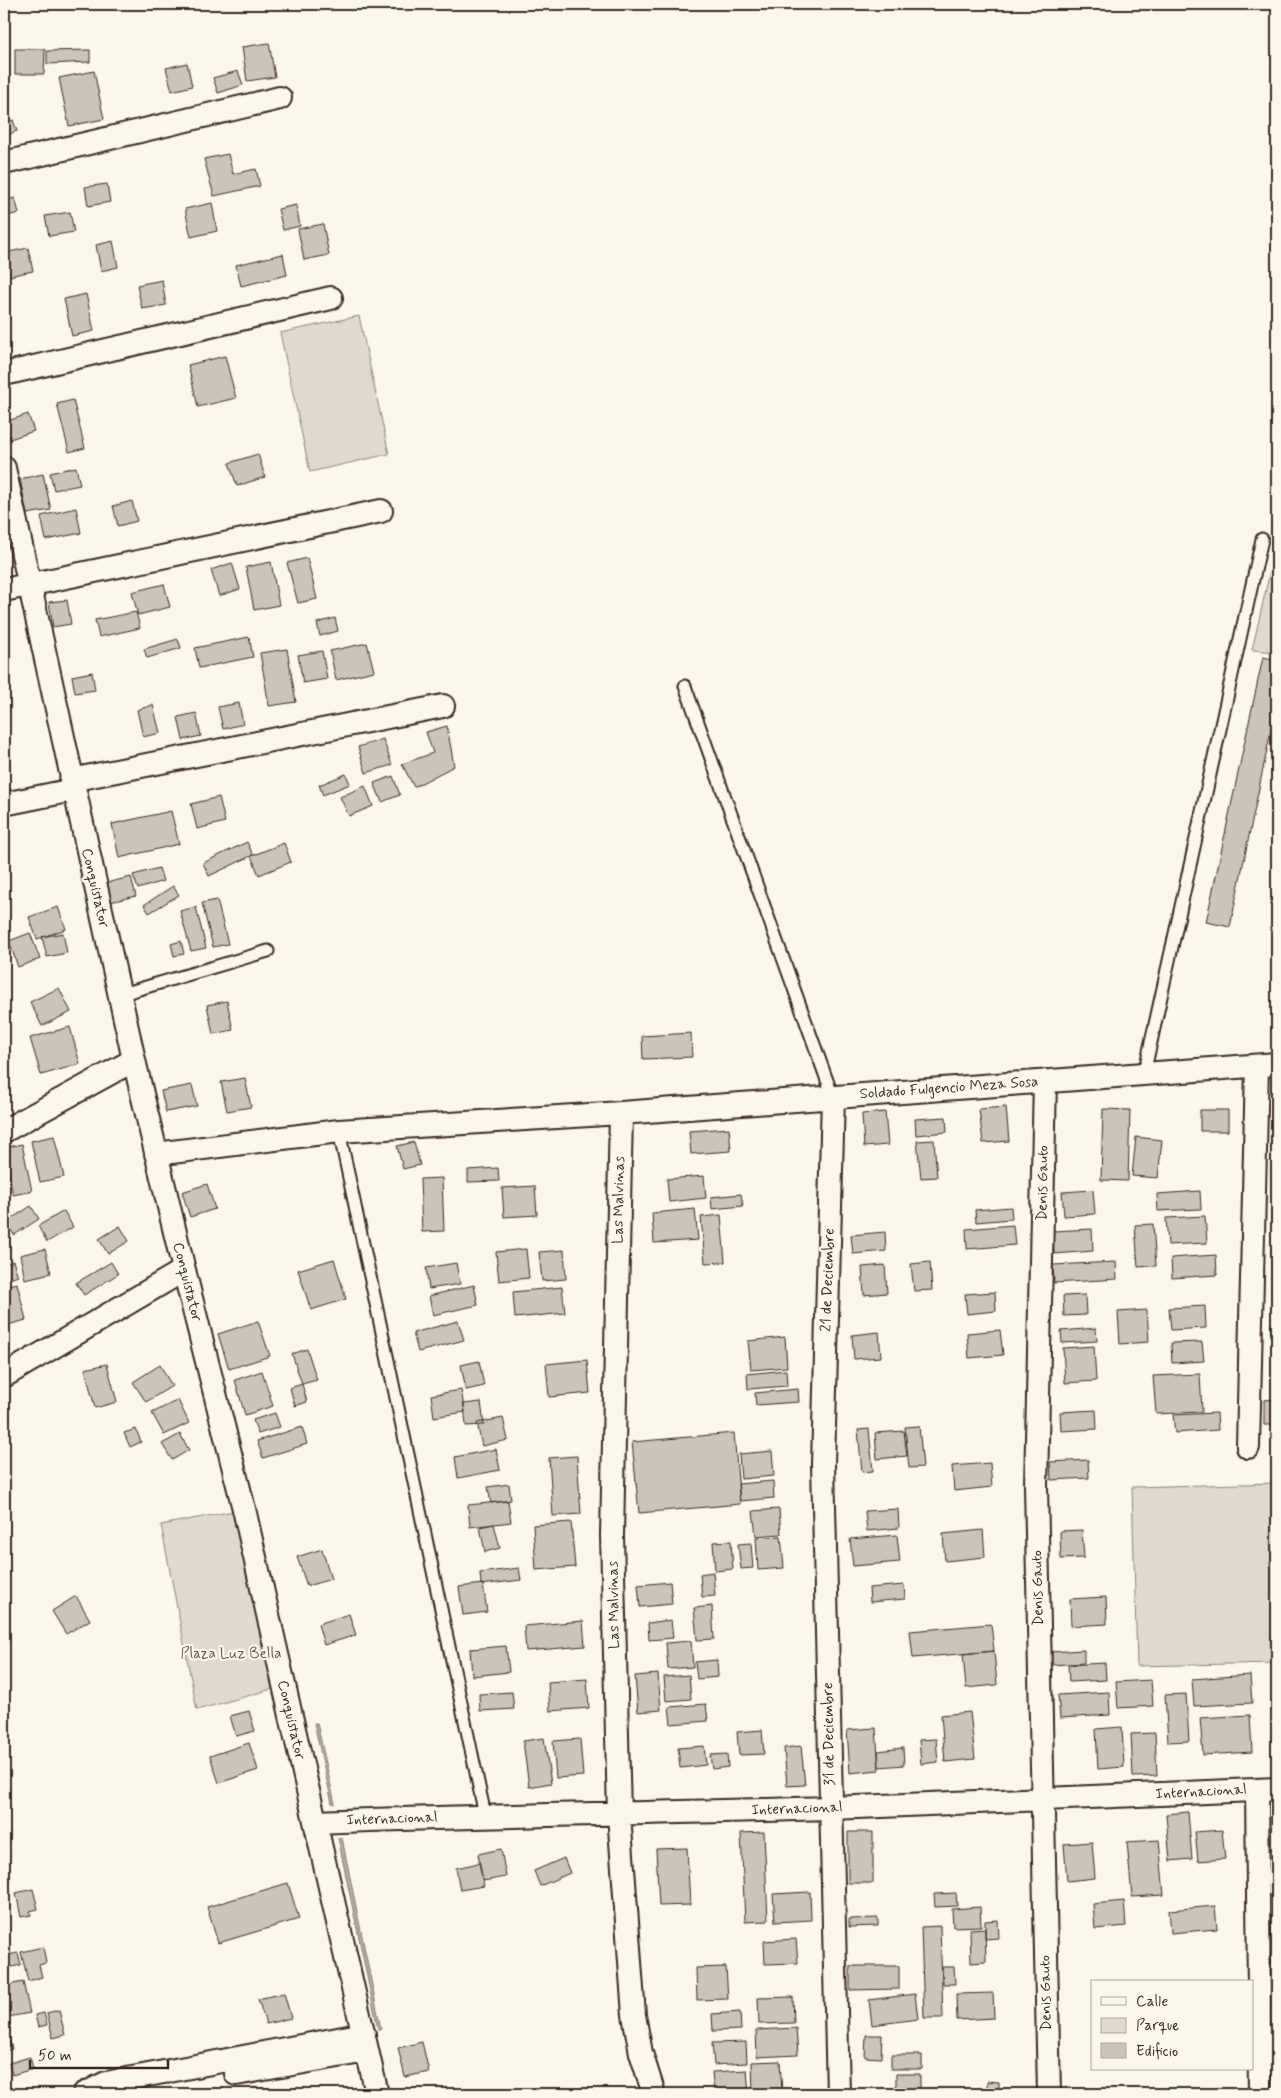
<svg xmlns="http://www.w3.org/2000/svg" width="1281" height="2098" viewBox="0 0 1281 2098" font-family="Mynerve,sans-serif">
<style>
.green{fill:#dfd9ce;stroke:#8d8276}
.water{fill:#b6aea2;stroke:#85796d}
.building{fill:#ccc4b9;stroke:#3b2a1e}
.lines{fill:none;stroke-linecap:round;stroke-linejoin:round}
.lane-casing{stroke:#3b2a1e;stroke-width:15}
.street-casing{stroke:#3b2a1e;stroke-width:26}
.lane{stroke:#fbf7ec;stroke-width:11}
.street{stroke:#fbf7ec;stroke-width:22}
.labels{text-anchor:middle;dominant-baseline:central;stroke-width:4.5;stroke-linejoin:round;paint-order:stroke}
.street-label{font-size:15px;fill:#3b2a1e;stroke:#fbf7ec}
.park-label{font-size:15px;fill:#64564a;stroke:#fbf7ec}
</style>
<rect width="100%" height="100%" fill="#fbf7ec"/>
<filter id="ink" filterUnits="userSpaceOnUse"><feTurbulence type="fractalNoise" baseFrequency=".02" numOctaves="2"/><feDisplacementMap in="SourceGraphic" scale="10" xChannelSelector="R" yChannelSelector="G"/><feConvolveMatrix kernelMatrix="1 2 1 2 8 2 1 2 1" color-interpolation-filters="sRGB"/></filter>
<g filter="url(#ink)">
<!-- green -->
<path class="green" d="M359 316 389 454 310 472 280 333Z
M1277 541V652L1252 650Z
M1277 1483V1663L1137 1666 1132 1487Z
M244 1509 283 1686 197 1710 161 1525Z"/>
<!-- water -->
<path class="water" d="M314 1723H317L335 1804 332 1803Z
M338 1838H342L381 2029H378Z"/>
<!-- building -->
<path class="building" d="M269 43 275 77 247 81 242 47Z
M15 49H45L44 74H15Z
M90 50V62L47 64V51Z
M187 63 192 86 172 91 166 68Z
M94 71 104 119 69 126 59 78Z
M238 71 243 85 218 93 213 78Z
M13 120 17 131 4 136V123Z
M228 154 233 174 256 169 260 186 214 196 204 159Z
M107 184 110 202 88 206 85 187Z
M15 198 19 213 4 217V201Z
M212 203 217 231 191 237 185 209Z
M296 205 300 226 283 230 278 209Z
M70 212 74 232 49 236 45 216Z
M323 224 329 255 304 260 298 229Z
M113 241 118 267 101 271 96 245Z
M28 248 33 271 4 277V253Z
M283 254 287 275 241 286 236 265Z
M162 280 166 305 142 309 137 285Z
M86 294 94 331 72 336 64 299Z
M225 356 236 398 198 407 188 365Z
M73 400 85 448 69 452 57 404Z
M28 414 34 431 10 439 5 422Z
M258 454 265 477 237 486 229 463Z
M76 467 80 485 54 490 50 473Z
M43 474 51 510 27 514 20 479Z
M132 501 137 521 118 526 113 506Z
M76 508 81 533 46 540 41 516Z
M307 558 317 599 298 603 287 563Z
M271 562 279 605 254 610 246 567Z
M232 563 240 589 219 596 211 570Z
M164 584 170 607 138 615 132 592Z
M67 600 71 624 53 627 49 602Z
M136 612 140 628 99 637 95 620Z
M335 618 338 631 320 636 317 623Z
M249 637 253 657 199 668 195 648Z
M178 639 181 648 147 658 144 649Z
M367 643 374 671 336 680 330 651Z
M287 649 296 702 269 706 260 653Z
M322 651 327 679 303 683 298 655Z
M4 654 8 672 4 673Z
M1263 657 1277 660V702L1230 927 1206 922Z
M92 672 95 690 75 693 72 676Z
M239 703 243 724 223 729 218 707Z
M153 705 160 733 143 737 137 710Z
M196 713 201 736 183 740 178 717Z
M447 726 454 766 414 787 402 764 433 753 426 732Z
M383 739 392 765 366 773 358 747Z
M346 774 350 784 323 795 319 785Z
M393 776 400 795 382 802 374 783Z
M365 786 373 806 349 816 340 797Z
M219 797 225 822 197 829 191 804Z
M171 811 179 844 119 858 112 824Z
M247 842 253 855 209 876 203 863Z
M284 843 291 862 259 875 251 856Z
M159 868 163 881 138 889 133 875Z
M131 877 136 896 110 902 106 883Z
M173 886 179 895 149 913 144 905Z
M217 900 228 944 213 947 202 903Z
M58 907 66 929 37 939 29 917Z
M196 907 206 948 191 951 180 911Z
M30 933 40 959 18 967 9 941Z
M63 933 67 953 47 957 42 937Z
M181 941 184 954 174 956 171 944Z
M59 988 71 1012 42 1026 30 1002Z
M227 1001 233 1030 213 1034 207 1005Z
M70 1027 80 1064 41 1075 30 1038Z
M691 1033 692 1057 643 1059 642 1036Z
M245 1078 251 1107 227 1111 221 1082Z
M192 1085 197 1106 166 1112 161 1091Z
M1006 1107 1009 1141 983 1143 979 1109Z
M1103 1109 1130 1110 1128 1181 1101 1180Z
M1200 1110H1228V1131H1200Z
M885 1112 888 1145 864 1147 862 1114Z
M946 1117 947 1132 916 1135 915 1119Z
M729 1128 731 1151 691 1154 689 1131Z
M54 1136 64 1177 40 1182 31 1141Z
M1136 1137 1162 1140 1158 1178 1132 1176Z
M934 1140 937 1177 921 1178 917 1141Z
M414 1142 420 1165 403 1169 397 1146Z
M22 1144 32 1191 13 1195 4 1148Z
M498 1168 499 1181 468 1182V1170Z
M704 1176 706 1198 669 1202 667 1179Z
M442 1178 444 1231 422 1232 420 1179Z
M207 1184 215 1209 190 1217 182 1192Z
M535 1186 537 1215 504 1217 502 1188Z
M1093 1190 1095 1214 1064 1216 1062 1192Z
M1200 1191 1201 1209 1158 1211 1157 1194Z
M741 1194 743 1206 712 1209 711 1197Z
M31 1206 39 1219 14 1235 6 1222Z
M1011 1207 1012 1219 976 1222 975 1210Z
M695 1209 698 1240 654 1243 652 1213Z
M64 1211 73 1227 47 1242 38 1226Z
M721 1215 725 1262 705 1263 701 1217Z
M1205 1216 1207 1243 1168 1245 1166 1218Z
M1153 1224 1156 1266 1138 1267 1135 1225Z
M1013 1225 1015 1245 967 1249 966 1229Z
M120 1226 129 1241 108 1254 99 1239Z
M1092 1229 1093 1251 1054 1254 1053 1231Z
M885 1232 886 1251 853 1254 851 1235Z
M45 1249 51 1273 25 1279 20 1255Z
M526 1249 529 1278 499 1281 496 1252Z
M564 1250 566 1279 542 1281 539 1252Z
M1216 1255 1217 1275 1172 1278 1171 1258Z
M334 1259 346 1299 311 1310 298 1270Z
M13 1261 18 1276 4 1281V1265Z
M111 1262 118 1274 84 1295 76 1283Z
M930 1262 932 1290 914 1291 911 1264Z
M1116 1262 1117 1279 1054 1283 1053 1265Z
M456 1263 460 1284 429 1289 426 1268Z
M885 1265 887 1293 864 1295 862 1267Z
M1273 1282H1277V1301H1273Z
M17 1283 26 1320 4 1326V1286Z
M474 1285 478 1305 433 1315 429 1296Z
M562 1287 565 1313 515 1318 513 1292Z
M995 1292 996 1311 967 1314 965 1294Z
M1085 1295 1086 1315 1064 1316 1063 1296Z
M1205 1306 1206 1328 1171 1330 1169 1308Z
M1147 1310 1149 1342 1120 1344 1118 1312Z
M258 1321 270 1356 229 1369 218 1334Z
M458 1321 464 1340 418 1352 413 1333Z
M1271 1325H1277V1335H1271Z
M1096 1328 1097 1341 1062 1343 1061 1331Z
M1000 1330 1003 1355 969 1358 967 1333Z
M879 1332 881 1357 854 1359 852 1335Z
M785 1337 787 1367 751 1370 748 1341Z
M1202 1342 1204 1361 1172 1363 1171 1343Z
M1094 1346 1096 1381 1065 1383 1063 1348Z
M307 1349 317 1380 302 1384 292 1354Z
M587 1360 590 1393 549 1397 546 1364Z
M479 1361 484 1386 466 1390 461 1365Z
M107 1364 117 1402 95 1408 85 1369Z
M160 1365 172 1386 146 1402 133 1382Z
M786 1370 787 1386 748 1389 747 1374Z
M262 1371 273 1406 245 1415 235 1380Z
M1200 1374 1202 1412 1156 1414 1153 1376Z
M302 1384 307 1402 295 1406 290 1388Z
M798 1389 799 1402 756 1405 755 1393Z
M461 1390 465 1412 434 1417 431 1395Z
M1277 1399V1425H1264V1400Z
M178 1400 189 1423 164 1435 152 1413Z
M481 1402 484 1425 466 1426 464 1404Z
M1096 1410 1097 1429 1061 1431 1060 1412Z
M275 1413 280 1427 258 1434 253 1420Z
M1217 1413 1218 1430 1175 1433 1173 1415Z
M503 1418 508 1440 482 1446 477 1423Z
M919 1426 923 1467 909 1468 905 1427Z
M302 1427 307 1444 263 1458 257 1441Z
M136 1429 141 1442 130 1447 124 1433Z
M869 1429 873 1471 862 1472 858 1430Z
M904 1431 907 1456 877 1459 875 1433Z
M734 1433 740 1504 639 1513 632 1442Z
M180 1434 189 1450 172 1460 162 1444Z
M496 1449 500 1470 458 1478 455 1457Z
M772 1451 774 1476 741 1479 739 1454Z
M1275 1452H1277V1467H1275Z
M577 1456 581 1514 553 1516 549 1458Z
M1088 1460 1089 1478 1051 1480 1050 1462Z
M990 1463 992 1487 954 1491 952 1466Z
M773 1481 774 1498 740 1501 738 1484Z
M509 1484 511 1500 491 1503 488 1487Z
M508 1501 511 1522 470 1527 468 1505Z
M779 1509 781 1534 756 1536 753 1511Z
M898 1509 899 1528 867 1531 865 1511Z
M571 1522 575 1567 536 1570 533 1525Z
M494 1524 500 1548 485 1552 480 1527Z
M983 1530 985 1557 945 1561 943 1534Z
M1082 1530 1084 1558 1061 1559 1060 1531Z
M897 1535 900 1562 853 1566 850 1539Z
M781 1536 784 1568 758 1570 756 1538Z
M731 1541 733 1569 715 1571 713 1542Z
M751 1543 753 1568 741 1569 738 1544Z
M322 1549 331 1579 307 1586 297 1557Z
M519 1568 521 1580 481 1585 480 1573Z
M713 1572 715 1596 702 1597 700 1574Z
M670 1582 672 1604 640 1607 638 1585Z
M483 1584 487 1612 463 1615 459 1587Z
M904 1585 905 1599 870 1602 869 1588Z
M76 1596 90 1620 66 1634 52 1611Z
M1106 1597 1107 1624 1071 1626 1070 1599Z
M712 1606 714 1639 697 1640 694 1608Z
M349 1614 356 1635 324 1645 318 1624Z
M671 1620 673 1638 649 1640 648 1623Z
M583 1621 585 1646 526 1651 524 1626Z
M991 1624 994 1651 913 1658 910 1631Z
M691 1641 693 1667 668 1669 666 1643Z
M506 1646 509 1672 472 1676 470 1649Z
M1084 1650V1663L1051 1665 1050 1652Z
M994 1651 997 1685 966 1688 963 1654Z
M717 1660 718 1677 697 1679 695 1662Z
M1105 1663 1106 1680 1069 1682 1068 1665Z
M658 1674 661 1710 638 1712 635 1676Z
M689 1675 691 1699 666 1701 664 1677Z
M1250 1675 1252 1703 1194 1706 1192 1679Z
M587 1679 589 1708 550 1711 548 1682Z
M1151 1680 1153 1706 1118 1708 1116 1682Z
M512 1692 514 1709 480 1711 479 1694Z
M1109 1692 1110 1715 1060 1718 1058 1695Z
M1186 1694 1189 1741 1168 1742 1165 1695Z
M706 1704 708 1721 671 1724 669 1707Z
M249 1711 255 1731 236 1736 230 1716Z
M970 1712 975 1759 945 1762 941 1715Z
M1250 1715 1252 1752 1203 1755 1200 1718Z
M1122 1727 1124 1767 1098 1769 1096 1729Z
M876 1728 879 1770 850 1773 847 1730Z
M762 1730 764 1754 739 1755 737 1732Z
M1155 1733 1157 1776 1133 1777 1131 1734Z
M544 1738 551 1783 529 1787 523 1741Z
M580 1739 583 1776 556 1778 553 1741Z
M936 1739 938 1762 921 1764 919 1740Z
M249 1743 258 1770 219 1783 210 1756Z
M704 1746 706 1765 680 1768 678 1748Z
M801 1746 805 1785 787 1786 784 1748Z
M903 1748 904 1765 879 1767 878 1751Z
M727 1754 728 1767 712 1769 710 1755Z
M1188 1812 1192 1859 1170 1861 1166 1814Z
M1222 1830 1225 1859 1198 1861 1195 1832Z
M764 1832 768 1921 745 1922 741 1833Z
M848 1832H873V1883H848Z
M1159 1840 1164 1895 1132 1897 1127 1842Z
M1092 1842 1095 1878 1067 1881 1064 1844Z
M687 1848 690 1905 659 1906 656 1849Z
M501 1849 506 1877 483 1881 478 1854Z
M564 1858 570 1873 540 1886 534 1871Z
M479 1863 484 1886 460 1890 456 1868Z
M4 1876 7 1889 4 1890Z
M288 1883 299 1919 218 1943 207 1907Z
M33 1889 38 1909 30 1911 31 1915 21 1917 16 1893Z
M810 1892 811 1920 775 1922 773 1894Z
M956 1893 957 1906 935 1907 934 1894Z
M1124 1901 1126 1926 1095 1929 1093 1904Z
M1215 1906 1217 1929 1171 1933 1169 1910Z
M980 1907 981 1926 953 1927 952 1909Z
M878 1918V1926L849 1927V1919Z
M998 1920 999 1938 985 1939V1921Z
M940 1926 943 2018H924L921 1927Z
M985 1928 986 1962 971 1963 970 1929Z
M4 1930 10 1951 4 1952Z
M796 1939 798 1963 765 1964 764 1941Z
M43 1947 46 1963 39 1965 42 1977 28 1981 21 1952Z
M18 1953 21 1965 7 1968 4 1956Z
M4 1964 9 1982 4 1983Z
M850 1966H899V1989L850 1990Z
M726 1967 728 1999 697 2000 696 1968Z
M942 1967H954L955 1984H943Z
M23 1982 30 2013 8 2017 4 2000V1986Z
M284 1993 291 2018 266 2024 258 1999Z
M993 1993 994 2018 957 2020 956 1994Z
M915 1994 918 2019 872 2025 869 2000Z
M793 1997 794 2023 759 2024 758 1998Z
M59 2010 65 2035 53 2038 47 2013Z
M740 2012 741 2030 713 2031 712 2014Z
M44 2013 47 2025 38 2027 35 2015Z
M796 2028 798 2055 757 2057 756 2030Z
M8 2034 12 2049 4 2051V2035Z
M866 2035H882L881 2058 865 2057Z
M422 2042 429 2072 405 2077 398 2048Z
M746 2042 747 2063 714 2065 712 2043Z
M891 2055H922V2069H891Z
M30 2057 33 2069 12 2075 9 2063Z
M780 2061 782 2092 753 2093 752 2062Z
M1275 2061H1277V2082H1275Z
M747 2070 749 2094H714L712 2072Z
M896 2074H920V2094H896Z
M987 2081 999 2082V2090L987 2089Z
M989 2092 1017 2093V2094H989Z"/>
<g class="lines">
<!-- lane casing -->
<g class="lane-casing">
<path id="lane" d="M685 686 833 1097
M119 995 268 951
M1144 1074 1262 539
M339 1131 485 1815"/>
</g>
<!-- street casing -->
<g class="street-casing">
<path id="street" d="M4 163 280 98
M4 374 331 298
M4 468 134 1060 184 1270 244 1509 377 2094
M4 590 381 511
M71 780 443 706
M4 804 73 790
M1045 1081 1036 1486 1049 2094
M833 1097 823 1464 838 2094
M621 1113 612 1535 619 1815 634 2015 641 2053 654 2094
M4 1131 134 1060
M156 1154 339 1131 621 1113 1277 1064
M4 1376 184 1270
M1248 1447 1257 1066
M1257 1790 1260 2094
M316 1822C487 1815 657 1814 828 1808 978 1803 1128 1795 1277 1789
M236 2074 367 2051
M84 2094 106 2083 364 2034"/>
</g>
<!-- lane -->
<use href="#lane" class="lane"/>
<!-- street -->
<use href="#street" class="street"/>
</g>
</g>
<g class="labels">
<!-- street labels -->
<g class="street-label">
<text transform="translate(95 888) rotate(77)">Conquistator</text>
<text transform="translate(949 1088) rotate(-4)">Soldado Fulgencio Meza Sosa</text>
<text transform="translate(1043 1183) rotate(-89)">Denis Gauto</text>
<text transform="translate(619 1200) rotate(-89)">Las Malvinas</text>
<text transform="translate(828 1280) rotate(-88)">21 de Deciembre</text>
<text transform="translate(187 1282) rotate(76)">Conquistator</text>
<text transform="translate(1038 1588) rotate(-91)">Denis Gauto</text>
<text transform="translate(614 1605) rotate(-91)">Las Malvinas</text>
<text transform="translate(291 1720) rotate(77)">Conquistator</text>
<text transform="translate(829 1734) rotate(-91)">31 de Deciembre</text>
<text transform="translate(1201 1792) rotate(-3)">Internacional</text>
<text transform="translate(797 1809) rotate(-2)">Internacional</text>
<text transform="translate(392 1819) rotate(-2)">Internacional</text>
<text transform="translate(1046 1993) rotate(-91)">Denis Gauto</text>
</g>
<!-- park labels -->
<g class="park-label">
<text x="231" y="1654">Plaza Luz Bella</text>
</g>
</g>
<!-- margin -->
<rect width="1281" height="2098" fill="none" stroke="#fbf7ec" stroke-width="20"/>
<rect x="10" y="10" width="1261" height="2078" fill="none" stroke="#3b2a1e" stroke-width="2" filter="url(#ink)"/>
<!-- legend -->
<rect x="1091" y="1980" width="162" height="90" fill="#fbf7ec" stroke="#aea59a"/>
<rect x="1101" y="1997" width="25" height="8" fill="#fbf7ec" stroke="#aea59a"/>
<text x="1136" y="2006" font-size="15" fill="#3b2a1e">Calle</text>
<rect x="1101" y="2018" width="25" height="15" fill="#dfd9ce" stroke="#aea59a"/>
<text x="1136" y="2030" font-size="15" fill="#3b2a1e">Parque</text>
<rect x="1101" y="2043" width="25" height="15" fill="#ccc4b9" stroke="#aea59a"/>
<text x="1136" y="2056" font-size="15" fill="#3b2a1e">Edificio</text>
<!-- scale -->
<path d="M30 2060v8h138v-8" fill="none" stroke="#3b2a1e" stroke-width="2.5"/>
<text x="38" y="2060" font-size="15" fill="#3b2a1e" stroke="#fbf7ec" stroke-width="4" paint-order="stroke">50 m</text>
</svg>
